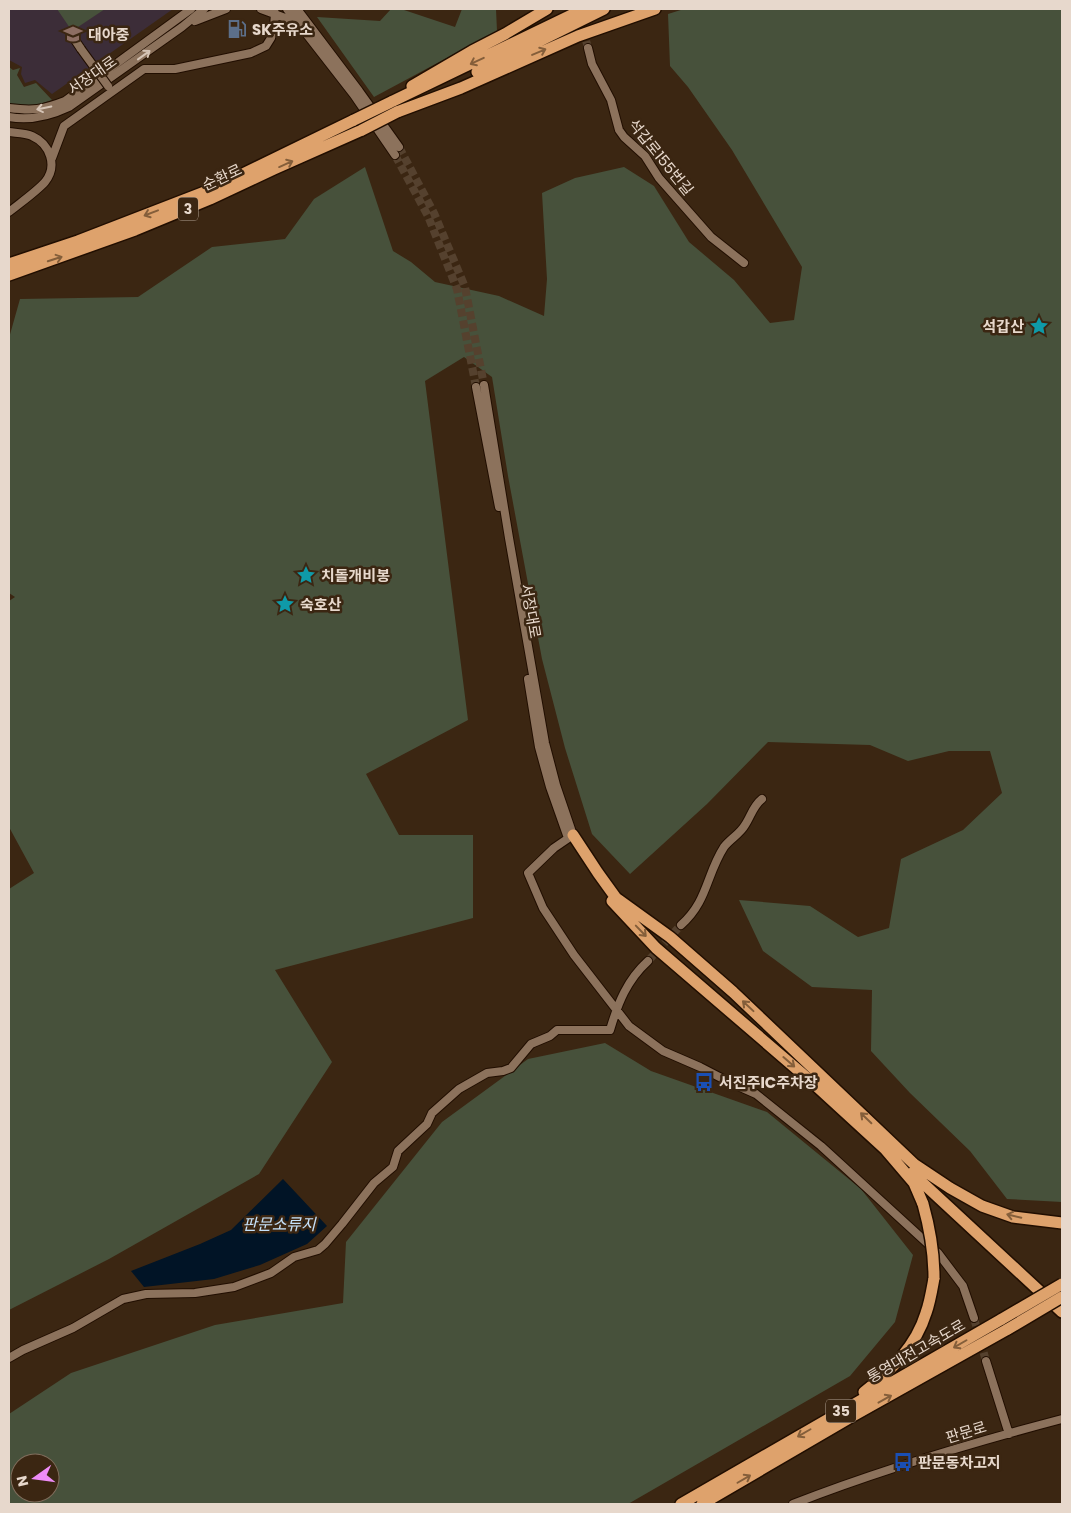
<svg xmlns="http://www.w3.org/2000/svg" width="1071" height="1513" viewBox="0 0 1071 1513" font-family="Poppins,'Noto Sans KR',sans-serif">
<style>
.education{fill:#3c2d38}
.green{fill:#47513b;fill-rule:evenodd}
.water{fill:#011426}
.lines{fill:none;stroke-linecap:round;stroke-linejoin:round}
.minor-tunnel{stroke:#55412e;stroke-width:8;stroke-dasharray:8 4;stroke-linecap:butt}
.minor-casing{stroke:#210e00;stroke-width:10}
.highway-casing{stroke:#210e00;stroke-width:14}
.minor{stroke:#8c725c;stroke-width:8}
.highway{stroke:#dea26c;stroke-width:11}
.minor-bridge-casing{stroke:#210e00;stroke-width:10;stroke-linecap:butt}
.highway-bridge-casing{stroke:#210e00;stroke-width:14;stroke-linecap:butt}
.minor-bridge{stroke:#8c725c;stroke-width:8}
.highway-bridge{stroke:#dea26c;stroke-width:11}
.oneway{stroke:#845e3a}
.oneway2{stroke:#d5c4b6}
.labels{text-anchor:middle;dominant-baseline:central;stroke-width:5;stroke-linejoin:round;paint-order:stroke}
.shield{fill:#3b2612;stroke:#b3a394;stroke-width:1}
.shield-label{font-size:14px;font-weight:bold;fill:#e7d8cc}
.poi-label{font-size:15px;font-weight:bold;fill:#e7d8cc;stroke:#3b2612;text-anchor:start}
.street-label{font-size:15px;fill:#e7d8cc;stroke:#3b2612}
.water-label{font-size:16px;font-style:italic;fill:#c5e1fa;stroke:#3b2612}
</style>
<rect width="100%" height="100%" fill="#3b2612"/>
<!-- education -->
<path class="education" d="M9 9H173L52 94 35 80 25 83 21 74 22 67 9 60Z"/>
<!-- green -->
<path class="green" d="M57 9H105L72 31Z
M391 9H401L455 27 462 9H496L497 31 374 97 317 17 380 21Z
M684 9H1062V1202L1007 1199 970 1151 910 1093 871 1051 872 990 812 987 763 951 739 900 810 906 858 937 889 928 901 859 963 830 1002 793 990 751H949L908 761 870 745 768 742 707 804 630 874 592 834 565 748 542 659 508 476 492 377 464 357 425 381 468 720 366 774 399 835H473V918L275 970 332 1062 259 1174 109 1259 9 1310V889L34 873 9 827V601L15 597 9 593V338L20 299 138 297 212 247 285 239 314 199 365 167 393 251 411 262 435 282 499 296 544 316 547 279 542 193 575 178 624 167 654 186 689 242 734 280 770 323 794 320 802 267 732 150 688 87 670 66 668 14Z
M9 67 13 70 20 68 17 75 24 87 36 83 52 100C35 106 27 108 9 104Z
M605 1043 651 1071 767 1112 861 1189 913 1255 895 1322 850 1376 628 1504H9V1414L71 1373 215 1325 343 1303 346 1242 442 1122 528 1059ZM20 1463H50V1493H20Z"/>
<!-- water -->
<path class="water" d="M283 1179 327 1226 307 1244 260 1265 214 1279 144 1287 131 1271 200 1244 231 1230Z"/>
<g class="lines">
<!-- minor-tunnel -->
<path class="minor-tunnel" d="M580 18 588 48
M399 147 434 213 465 287 484 385
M395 155 428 216 457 289 476 387
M648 961 681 925
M974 1318 986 1361"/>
<!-- minor casing -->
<g class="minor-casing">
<path id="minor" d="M261 9 288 19 299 28
M287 9 354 95 395 155
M297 9 359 91 399 147
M195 21 226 9
M73 37 81 49
M588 48 592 64 611 100 619 130 624 137 645 156 659 178 711 237 744 263
M9 108C33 111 42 110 65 101L191 9
M9 117C30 121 50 116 69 107L182 27 204 9
M9 132C16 133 26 133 32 136 50 144 58 166 45 182 36 192 20 203 9 212
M52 158 64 126 144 69H175L251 53 266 46 271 38 274 27 275 13
M484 385 509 538 545 743 556 785 573 835 554 848 528 873 543 908 574 955 629 1026 663 1051 700 1067 729 1082 756 1094 821 1146 938 1253 963 1286 974 1318
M476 387 499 507
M528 679 539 747 550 787 568 838
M681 925C708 901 706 875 724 847 730 839 740 834 745 825 751 816 753 806 762 799
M9 1358 23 1350 73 1328 123 1299 146 1294 195 1293 234 1287 271 1273 294 1257 318 1250 325 1244 342 1224 374 1183 393 1167 398 1151 427 1124 432 1113 459 1089 487 1073 503 1071 511 1068 531 1044 550 1036 557 1030H610C618 1003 627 980 648 961
M986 1361 1009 1434
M793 1504C880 1470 971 1443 1062 1419"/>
</g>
<!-- highway casing -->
<g class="highway-casing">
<path id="highway" d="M477 72 604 9
M412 86 472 51 505 34 547 9
M391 102 584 9
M397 112 461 88 578 36 655 9
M9 264 78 241 210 190 354 120
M9 275 135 230 210 199 274 169 362 130
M573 835 598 873 616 898 670 937 733 992 914 1164 950 1188 982 1206 1013 1217 1062 1223
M612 901 656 948 813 1083 885 1149 914 1183 923 1204
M912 1173 1062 1312
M864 1392C891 1371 916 1346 926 1313 930 1302 932 1289 934 1278
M681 1504 1002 1319
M702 1504 851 1417 1008 1329"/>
</g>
<!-- minor -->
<use href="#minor" class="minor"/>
<!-- highway -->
<use href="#highway" class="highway"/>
<!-- minor-bridge casing -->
<g class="minor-bridge-casing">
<path id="minor-bridge" d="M81 49 108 86"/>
</g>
<!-- highway-bridge casing -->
<g class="highway-bridge-casing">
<path id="highway-bridge" d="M354 120 391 102
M362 130 397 112
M923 1204C930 1229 934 1252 934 1278
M1002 1319 1062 1284
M1008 1329 1062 1297"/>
</g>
<!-- minor-bridge -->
<use href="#minor-bridge" class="minor-bridge"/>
<!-- highway-bridge -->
<use href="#highway-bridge" class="highway-bridge"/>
</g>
<!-- one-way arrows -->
<defs><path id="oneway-shaft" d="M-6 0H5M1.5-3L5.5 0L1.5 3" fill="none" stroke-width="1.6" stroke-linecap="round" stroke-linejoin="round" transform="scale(1.25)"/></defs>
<g class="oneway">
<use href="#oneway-shaft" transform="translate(539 52) rotate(-23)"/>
<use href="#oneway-shaft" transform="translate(477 61) rotate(155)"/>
<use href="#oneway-shaft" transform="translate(286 164) rotate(-24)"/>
<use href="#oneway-shaft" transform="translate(151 213) rotate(159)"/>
<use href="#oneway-shaft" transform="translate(55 259) rotate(-18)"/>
<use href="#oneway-shaft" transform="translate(641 931) rotate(46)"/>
<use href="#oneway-shaft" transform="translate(748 1006) rotate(-137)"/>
<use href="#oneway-shaft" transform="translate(789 1062) rotate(41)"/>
<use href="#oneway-shaft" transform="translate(866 1118) rotate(-136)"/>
<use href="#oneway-shaft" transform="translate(1014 1216) rotate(-166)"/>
<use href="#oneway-shaft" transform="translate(960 1344) rotate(150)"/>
<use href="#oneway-shaft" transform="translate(885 1399) rotate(-29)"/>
<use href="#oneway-shaft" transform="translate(804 1433) rotate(150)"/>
<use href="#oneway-shaft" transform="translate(744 1479) rotate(-30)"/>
</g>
<g class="oneway2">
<use href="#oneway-shaft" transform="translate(144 55) rotate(-36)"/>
<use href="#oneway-shaft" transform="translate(44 108) rotate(168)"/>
</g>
<!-- icons -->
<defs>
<g id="fuel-bare" transform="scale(1.5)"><path d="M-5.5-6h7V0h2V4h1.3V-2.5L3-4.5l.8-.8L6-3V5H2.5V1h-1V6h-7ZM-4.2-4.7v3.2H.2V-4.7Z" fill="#5c6f8a" stroke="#3b2612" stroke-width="2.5" paint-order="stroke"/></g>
<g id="school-bare" transform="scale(1.5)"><path d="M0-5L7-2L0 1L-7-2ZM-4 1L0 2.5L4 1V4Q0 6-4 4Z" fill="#8d6e63" stroke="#3b2612" stroke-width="2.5" paint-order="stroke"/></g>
<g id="sight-bare" transform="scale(1.5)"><path d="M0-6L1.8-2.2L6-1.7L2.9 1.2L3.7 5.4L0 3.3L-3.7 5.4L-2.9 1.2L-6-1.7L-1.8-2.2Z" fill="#0f9aa8" stroke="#3b2612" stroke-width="2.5" paint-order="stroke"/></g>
<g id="bus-bare" transform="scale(1.5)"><path d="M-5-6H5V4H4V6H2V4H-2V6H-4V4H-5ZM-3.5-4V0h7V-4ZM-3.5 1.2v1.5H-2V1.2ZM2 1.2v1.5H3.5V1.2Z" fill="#1a4fb4" stroke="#3b2612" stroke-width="2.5" paint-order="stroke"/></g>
</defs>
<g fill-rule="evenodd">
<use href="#fuel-bare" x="237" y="29"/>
<use href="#school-bare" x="73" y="34"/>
<use href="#sight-bare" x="1039" y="326"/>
<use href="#sight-bare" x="306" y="575"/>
<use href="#sight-bare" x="285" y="604"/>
<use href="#bus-bare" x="704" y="1082"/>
<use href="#bus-bare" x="903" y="1462"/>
</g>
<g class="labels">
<!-- shield labels -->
<g class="shield">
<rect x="178" y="197.5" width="20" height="23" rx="4"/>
<rect x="826" y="1399.5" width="30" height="23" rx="4"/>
</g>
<g class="shield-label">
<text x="188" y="209">3</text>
<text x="841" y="1411">35</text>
</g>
<!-- poi labels -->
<g class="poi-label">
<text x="252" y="29">SK주유소</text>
<text x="88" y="34">대아중</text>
<text x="1024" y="326" text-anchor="end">석갑산</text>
<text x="321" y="575">치돌개비봉</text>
<text x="300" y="604">숙호산</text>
<text x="719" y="1082">서진주IC주차장</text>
<text x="918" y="1462">판문동차고지</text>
</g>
<!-- street labels -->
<g class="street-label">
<text transform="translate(92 75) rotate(-35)">서장대로</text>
<text transform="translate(661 157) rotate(51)">석갑로155번길</text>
<text transform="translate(222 177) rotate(-25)">순환로</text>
<text transform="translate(531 611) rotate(80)">서장대로</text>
<text transform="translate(916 1351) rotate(-30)">통영대전고속도로</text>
<text transform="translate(966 1432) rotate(-17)">판문로</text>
</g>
<!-- water labels -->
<g class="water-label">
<text x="279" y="1224">판문소류지</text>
</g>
</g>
<!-- border -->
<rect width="1071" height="1513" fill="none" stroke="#e7d8cc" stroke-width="20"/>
<!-- north arrow -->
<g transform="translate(35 1478) rotate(256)"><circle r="24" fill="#3b2612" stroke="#806d5c"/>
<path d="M0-4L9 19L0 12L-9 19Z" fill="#ee8cf8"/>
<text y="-8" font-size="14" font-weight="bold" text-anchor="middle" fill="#e7d8cc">N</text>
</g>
</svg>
